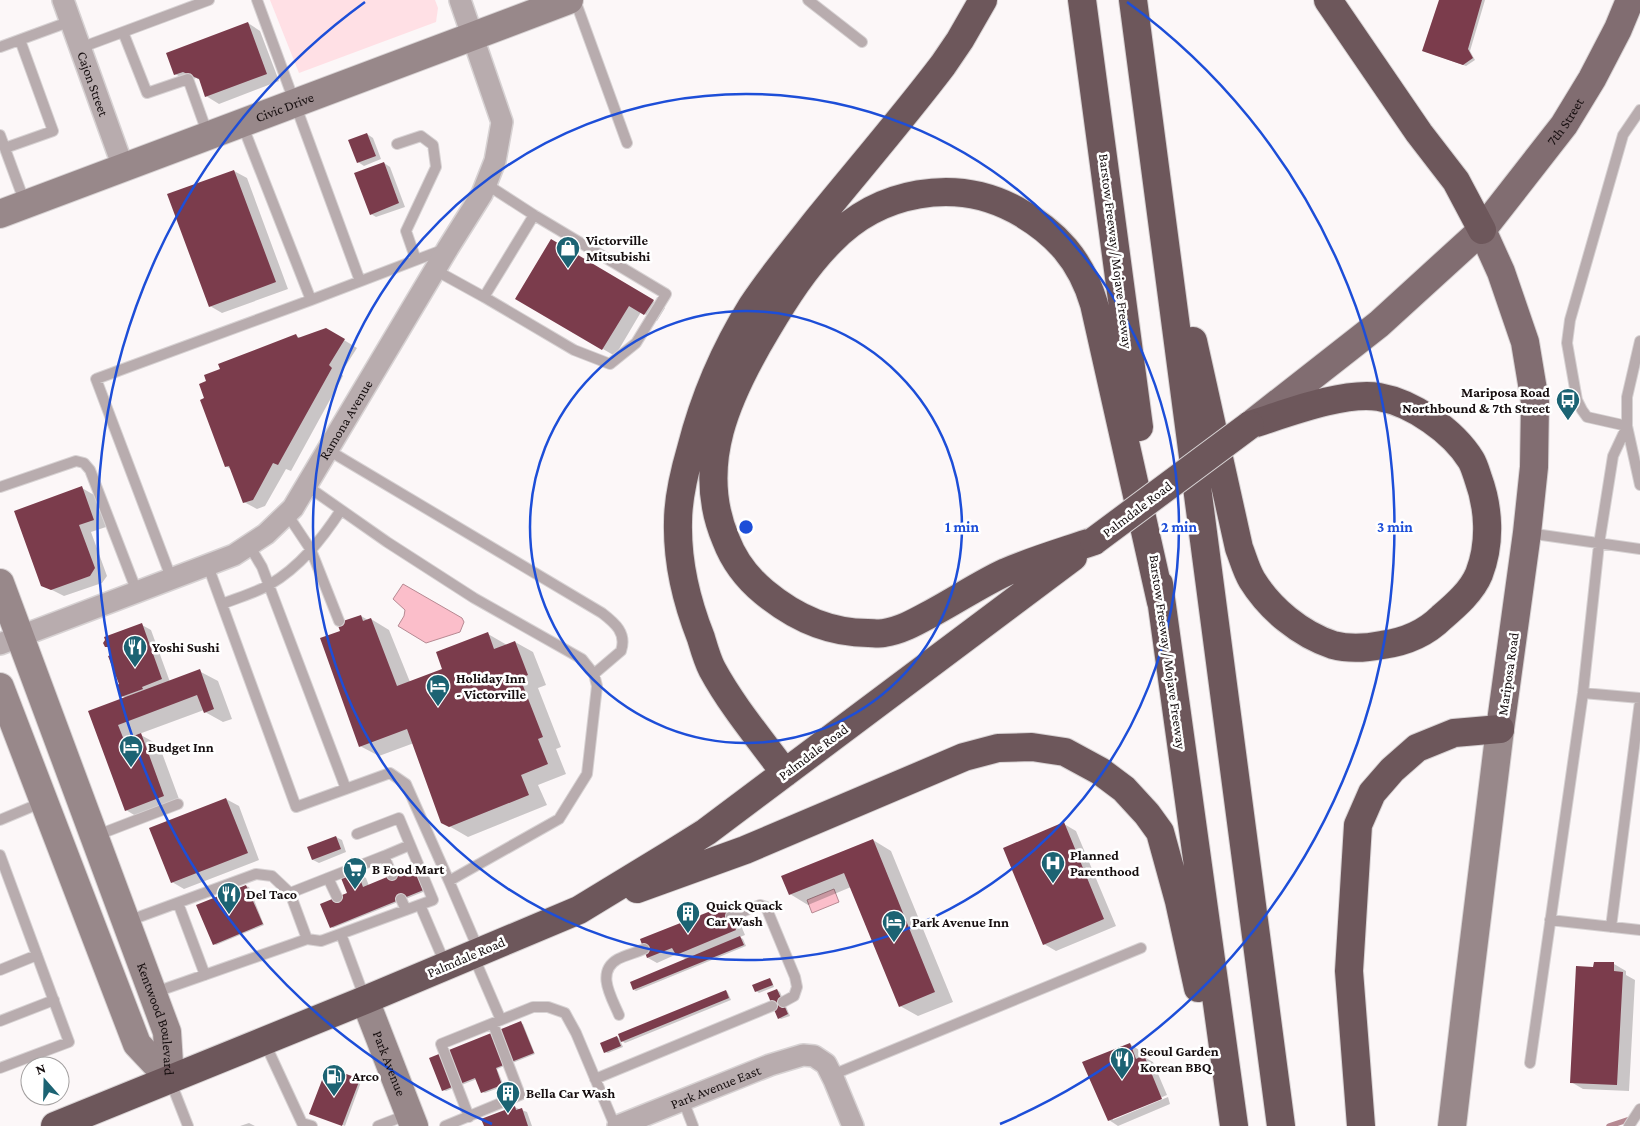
<svg xmlns="http://www.w3.org/2000/svg" width="1640" height="1126" viewBox="0 0 1640 1126" font-family="'Crimson Pro',serif">
<style>
.green{fill:#ffe0e5}
.water{fill:#fbbeca;stroke:#b68992}
.shadow{fill:#0003}
.lines{fill:none;stroke-linecap:round;stroke-linejoin:round}
.stream{stroke:#b68992;stroke-width:5.5}
.building{fill:#7b3c4c}
.lane-casing{stroke:#d7d2d3;stroke-width:12}
.street-casing{stroke:#d7d2d3;stroke-width:24}
.secondary-casing{stroke:#d7d2d3;stroke-width:30}
.primary-casing{stroke:#d7d2d3;stroke-width:30}
.highway-casing{stroke:#d7d2d3;stroke-width:30}
.lane{stroke:#b8acae;stroke-width:10}
.street{stroke:#b8acae;stroke-width:21}
.secondary{stroke:#98888a;stroke-width:28}
.primary{stroke:#816d71;stroke-width:28}
.highway{stroke:#6d575b;stroke-width:28}
.highway-bridge-casing{stroke:#d7d2d3;stroke-width:30;stroke-linecap:butt}
.highway-bridge{stroke:#6d575b;stroke-width:28}
.ring{fill:none;stroke:#1d4ed8;stroke-width:2.5}
.labels{text-anchor:middle;dominant-baseline:central;stroke-width:5;stroke-linejoin:round;paint-order:stroke}
.street-label{font-size:14px;fill:#160e0f;stroke:#fff}
.poi-label{font-size:14px;font-weight:bold;fill:#160e0f;stroke:#fff;text-anchor:start}
.centre{fill:#1d4ed8;stroke:#fff;stroke-width:2.5}
.ring-label{font-size:15px;text-anchor:middle;font-weight:bold;fill:#1d4ed8;stroke:#fff;stroke-width:5;stroke-linejoin:round;paint-order:stroke}
</style>
<rect width="100%" height="100%" fill="#fcf7f8"/>
<!-- green -->
<path class="green" d="M270 0H435L438 8 436 22 299 73Z"/>
<!-- water -->
<path class="water" d="M403 584 462 618 464 622 460 632 426 643 398 626 404 616 405 610 393 599Z
M834 889 839 902 812 913 807 900Z"/>
<!-- shadow -->
<path class="shadow" d="M1440 0H1485L1470 51 1475 60 1466 66 1426 52Z
M248 23 260 31 279 81 219 104 206 96 200 80 196 78 188 81 175 74Z
M367 134 373 138 381 159 364 166 358 162Z
M384 163 390 167 405 207 376 217 371 214Z
M234 171 247 178 288 289 222 313 210 306Z
M551 241 665 308 657 321 641 312 615 356 517 299Z
M326 329 357 348 341 373 343 376 291 471 286 469 265 506 257 509 244 502 232 470 226 466 296 336 301 338Z
M82 488 94 495 106 527 91 532 107 576 102 583 64 596 42 585Z
M361 616 368 620 371 619 389 630 410 682 444 670 488 634 507 645 515 642 533 652 546 685 538 688 561 747 556 749 566 774 538 785 547 805 468 837 442 822 414 743 379 756 360 746 342 632Z
M142 625 151 630 170 682 199 671 218 681 232 719 223 722 205 712 204 710 139 734 159 745 182 807 144 821 126 810 89 712 125 698 122 696 120 685Z
M226 799 239 806 259 860 184 889 172 882Z
M1064 824 1076 831 1116 926 1056 951 1044 944Z
M336 837 342 840 346 852 319 863 313 860 308 848Z
M873 840 891 851 953 1002 918 1016 900 1006 851 887 808 905 790 894Z
M357 873 366 878 369 886 428 890 333 928 331 927 348 894Z
M246 886 249 887 264 925 216 945 214 944Z
M726 906 735 911 745 935 740 937 743 939 746 946 636 991 634 990 687 960 677 954 657 963 648 958 641 940Z
M1614 964 1626 971V975L1635 980 1629 1091 1583 1089 1571 1082 1595 969Z
M770 979 772 981 774 987 759 993 756 991Z
M777 990 780 992 790 1016 781 1019 779 1018Z
M726 991 728 993 731 1000 625 1043 620 1040 623 1047 608 1053 605 1052 617 1037 622 1040Z
M521 1023 523 1024 535 1054 497 1069 504 1086 485 1093 482 1092 477 1079 446 1091 443 1090Z
M1130 1044 1139 1050 1142 1058 1144 1057 1153 1062 1167 1095 1113 1118V1120L1168 1097 1170 1104 1118 1126 1109 1120Z
M359 1081 361 1082 345 1126 313 1114Z
M514 1107 527 1112 532 1126H485Z
M249 1123 255 1126H240Z"/>
<g class="lines">
<!-- stream -->
<path class="stream" d="M1609 1126 1633 1118"/>
</g>
<!-- building -->
<path class="building" d="M1439 0H1482L1468 49 1473 58 1463 65 1422 51Z
M248 22 267 74 205 97 199 79 183 72 174 75 166 53Z
M367 133 376 156 357 163 348 140Z
M384 162 399 203 370 215 354 173Z
M234 170 276 282 209 307 167 194Z
M551 239 654 300 644 315 629 306 602 350 515 299Z
M326 328 345 339 329 365 332 368 278 465 273 463 253 500 243 503 229 466 225 467 200 400 204 398 199 384 206 381 204 375 220 369 218 364 296 334 298 338Z
M82 486 94 520 79 525 95 568 90 576 51 590 41 586 14 511Z
M361 615 363 621 371 618 397 686 442 669 436 652 488 632 494 649 515 641 528 675 520 678 543 737 538 739 548 764 521 775 529 795 449 827 441 823 407 729 359 747 320 638 340 631 337 623Z
M142 623 162 679 142 687 143 689 121 697 117 685 119 684 108 656 111 655 108 647H105L103 643 105 640 104 637Z
M200 669 214 709 204 713 197 695 118 725 124 740 141 733 164 796 125 811 88 711Z
M226 798 248 853 171 883 149 828Z
M1064 822 1104 919 1043 945 1003 848Z
M336 836 341 849 312 860 307 847Z
M873 839 935 992 899 1007 844 873 789 895 781 876Z
M416 865 426 889 330 928 320 904 347 893 341 878 357 871 363 887Z
M246 885 263 924 213 945 196 905Z
M726 905 736 930 676 955 672 948 647 958 640 939Z
M740 936 744 945 633 990 630 982Z
M1594 962H1614V971L1623 972 1617 1085 1570 1083 1576 966 1593 967Z
M770 978 773 985 755 992 752 985Z
M777 989 788 1014 778 1019 767 993Z
M726 990 729 998 621 1042 618 1034Z
M521 1021 534 1053 496 1068 502 1085 481 1093 475 1078 442 1091 429 1058Z
M617 1036 621 1046 604 1053 600 1043Z
M1130 1043 1136 1059 1144 1055 1162 1099 1108 1121 1082 1062Z
M327 1067 360 1079 342 1126 309 1114Z
M515 1106 516 1110 522 1108 528 1126H484L481 1119Z"/>
<g class="lines">
<!-- lane casing -->
<g class="lane-casing">
<path id="lane" d="M257 0 360 281
M575 0 627 143
M808 0 862 42
M123 32 147 93 188 79 208 135
M0 47 71 21
M80 48 209 0
M242 124 311 300
M0 135 25 203
M397 144 421 136 433 145 436 167 406 231 416 260
M5 148 53 131 20 40
M435 270 484 297 534 215 486 184
M484 297 574 350 610 364 636 343 666 294 534 215
M1640 341 1627 397V426L1640 485
M328 450 602 613C615 623 627 633 621 651L594 674
M0 487 76 461 84 463 90 470 137 592
M287 514 311 550 339 621
M1528 533 1640 549
M249 545 262 567 346 789
M208 566 296 807 390 773 406 784 449 881 559 819 587 774 597 686 594 674 582 659 474 598 387 542 307 486
M172 580 96 379 311 300 445 249
M222 604C237 598 255 593 269 585 300 567 322 539 341 510
M1583 693 1640 698
M0 820 43 802
M95 836 178 804
M0 855 69 1042 0 1068
M384 856 410 845
M328 878 337 897
M449 881 479 951
M290 893 384 856 392 875
M401 899 406 910
M178 903 205 975
M420 905 446 966
M731 916 760 905 766 907 795 977 797 987 794 996 783 1002
M1550 920 1640 930
M128 921 256 874 272 876 290 893 307 939
M1611 927 1640 701
M341 934 365 999
M473 955 501 1020
M0 970 37 955
M153 993 293 944 307 939 321 941 433 900 399 818 357 834
M619 1015C612 998 595 972 618 959 626 955 635 953 644 949
M0 1021 54 1000
M264 1041 302 1123 312 1126
M1530 1063 1583 693 1599 544 1613 456 1627 426 1587 417 1582 410 1577 400 1567 343 1570 320 1623 135 1640 110
M832 1075 1141 948
M595 1079 772 1006
M170 1080 188 1126
M683 1100 693 1126
M469 1117 441 1044 533 1007H548L565 1013 576 1033 615 1126
M378 1126 409 1114
M445 1126 520 1095 493 1024
M1629 1126 1640 1109"/>
</g>
<!-- street casing -->
<g class="street-casing">
<g id="street">
<path id="s1" d="M63 0 123 167"/>
<path id="s2" d="M0 644 234 555 266 534 293 508 448 248 482 194 495 161 502 122 460 0"/>
<path id="s3" d="M618 1126 770 1065 803 1055 814 1056 826 1064 834 1080 853 1126"/>
</g>
</g>
<!-- secondary casing -->
<g class="secondary-casing">
<g id="secondary">
<path id="s4" d="M0 214 569 0"/>
<path id="s5" d="M0 583 167 1032 170 1079"/>
<path d="M0 687 137 1044 170 1079"/>
<path id="s6" d="M365 1000 414 1126"/>
<path d="M1452 1126 1467 998 1500 729"/>
</g>
</g>
<!-- primary casing -->
<g class="primary-casing">
<g id="primary">
<path d="M1482 230 1501 272 1525 342 1535 402 1534 467 1527 533 1500 729"/>
<path id="s7" d="M1254 422 1379 324 1482 230 1564 125 1592 79 1618 29 1630 0"/>
</g>
</g>
<!-- highway casing -->
<g class="highway-casing">
<path id="highway" d="M1082 0 1139 427
M1133 0 1281 1126
M1328 0 1419 133 1456 181 1482 230
M1193 341 1239 548C1243 558 1246 570 1252 580 1270 609 1300 634 1333 645 1348 649 1367 648 1382 645 1405 642 1426 633 1442 617 1456 605 1472 591 1479 574 1491 543 1489 508 1478 478 1476 472 1474 465 1471 460 1453 431 1413 403 1379 397 1344 391 1285 414 1250 425
M1094 541C1065 551 1034 560 1006 572 982 583 958 599 934 612 919 620 903 630 884 633 879 634 873 633 868 633 828 633 794 617 764 592 747 578 734 561 726 540 694 465 728 394 767 329 785 299 805 267 831 241 879 191 955 177 1016 210 1056 232 1081 260 1094 304L1161 602
M1159 584 1234 1126
M785 773C760 739 732 706 712 669 707 659 704 648 701 638 686 600 677 562 678 522 678 497 684 473 691 449 704 398 724 351 752 306 771 277 793 251 814 224 857 171 902 119 943 65L960 40 983 0
M637 889 745 850 964 757 998 748 1032 747 1065 752 1100 771 1124 789 1147 814 1160 832 1179 901 1198 988
M55 1126 365 1000 579 910 671 854 706 832 1073 557
M1361 1126 1349 971 1358 825 1372 793 1392 770 1417 748 1454 733 1500 729"/>
</g>
<!-- lane -->
<use href="#lane" class="lane"/>
<!-- street -->
<use href="#street" class="street"/>
<!-- secondary -->
<use href="#secondary" class="secondary"/>
<!-- primary -->
<use href="#primary" class="primary"/>
<!-- highway -->
<use href="#highway" class="highway"/>
<!-- highway-bridge casing -->
<g class="highway-bridge-casing">
<path id="highway-bridge" d="M1094 541 1250 425"/>
</g>
<!-- highway-bridge -->
<use href="#highway-bridge" class="highway-bridge"/>
</g>
<!-- distance rings -->
<g class="ring">
<circle cx="746" cy="527" r="216"/>
<circle cx="746" cy="527" r="433"/>
<path d="M492 1124A649 649 0 0 1 365 2M1127 2A649 649 0 0 1 1000 1124"/>
</g>
<!-- icons -->
<defs>
<g id="shop-pin" transform="scale(1.25)"><path d="M0 17L-7.5 6A9.5 9.5 0 1 1 7.5 6Z" fill="#1c6373" stroke="#fff"/><path d="M-5-2.5h2.3a2.7 3.5 0 0 1 5.4 0H5L5.5 6h-11ZM-1.5-2.5h3a1.5 2.3 0 0 0-3 0Z" fill="#fff"/></g>
<g id="bus-pin" transform="scale(1.25)"><path d="M0 17L-7.5 6A9.5 9.5 0 1 1 7.5 6Z" fill="#1c6373" stroke="#fff"/><path d="M-5-6H5V4H4V6H2V4H-2V6H-4V4H-5ZM-3.5-4V0h7V-4ZM-3.5 1.2v1.5H-2V1.2ZM2 1.2v1.5H3.5V1.2Z" fill="#fff"/></g>
<g id="restaurant-pin" transform="scale(1.25)"><path d="M0 17L-7.5 6A9.5 9.5 0 1 1 7.5 6Z" fill="#1c6373" stroke="#fff"/><path d="M-5-6h1v4h1v-4h1v4h1v-4h1v5L-1.5 .5V6h-2V.5L-5-1ZM5-6V6H3V1.5H1.5Q1.5-4 5-6Z" fill="#fff"/></g>
<g id="hotel-pin" transform="scale(1.25)"><path d="M0 17L-7.5 6A9.5 9.5 0 1 1 7.5 6Z" fill="#1c6373" stroke="#fff"/><path d="M-6-4.5h1.5V1H6V5H4.5V3h-9V5H-6ZM-4 0a1.8 1.8 0 1 1 3.6 0ZM.5 0V-2.5h3Q6-2.5 6 0Z" fill="#fff"/></g>
<g id="hospital-pin" transform="scale(1.25)"><path d="M0 17L-7.5 6A9.5 9.5 0 1 1 7.5 6Z" fill="#1c6373" stroke="#fff"/><path d="M-5-5h3v3.5h4V-5h3V5h-3V1.5h-4V5h-3Z" fill="#fff"/></g>
<g id="supermarket-pin" transform="scale(1.25)"><path d="M0 17L-7.5 6A9.5 9.5 0 1 1 7.5 6Z" fill="#1c6373" stroke="#fff"/><path d="M-6-5.5h2.5l.6 2H6L4.5 2H-2.5L-4.4-4H-6ZM-1.5 3.2a1.3 1.3 0 1 0 .1 0ZM3 3.2a1.3 1.3 0 1 0 .1 0Z" fill="#fff"/></g>
<g id="building-pin" transform="scale(1.25)"><path d="M0 17L-7.5 6A9.5 9.5 0 1 1 7.5 6Z" fill="#1c6373" stroke="#fff"/><path d="M-4-6H4V6H1V3H-1V6H-4ZM-2.5-4.3h1.7v1.8h-1.7ZM.8-4.3h1.7v1.8H.8ZM-2.5-1h1.7V.8h-1.7ZM.8-1h1.7V.8H.8Z" fill="#fff"/></g>
<g id="fuel-pin" transform="scale(1.25)"><path d="M0 17L-7.5 6A9.5 9.5 0 1 1 7.5 6Z" fill="#1c6373" stroke="#fff"/><path d="M-5.5-6h7V0h2V4h1.3V-2.5L3-4.5l.8-.8L6-3V5H2.5V1h-1V6h-7ZM-4.2-4.7v3.2H.2V-4.7Z" fill="#fff"/></g>
</defs>
<g fill-rule="evenodd">
<use href="#shop-pin" x="568" y="248"/>
<use href="#bus-pin" x="1568" y="400"/>
<use href="#restaurant-pin" x="135" y="647"/>
<use href="#hotel-pin" x="438" y="686"/>
<use href="#hotel-pin" x="131" y="747"/>
<use href="#hospital-pin" x="1053" y="863"/>
<use href="#supermarket-pin" x="355" y="869"/>
<use href="#restaurant-pin" x="229" y="894"/>
<use href="#building-pin" x="688" y="913"/>
<use href="#hotel-pin" x="894" y="922"/>
<use href="#restaurant-pin" x="1122" y="1059"/>
<use href="#fuel-pin" x="334" y="1076"/>
<use href="#building-pin" x="508" y="1093"/>
</g>
<g class="labels">
<!-- street labels -->
<g class="street-label">
<text stroke="none"><textPath href="#s1" startOffset="89">Cajon Street</textPath></text>
<text stroke="none"><textPath href="#s4" startOffset="304">Civic Drive</textPath></text>
<text stroke="none"><textPath href="#s7" startOffset="435">7th Street</textPath></text>
<text transform="translate(1116 251) rotate(83)">Barstow Freeway / Mojave Freeway</text>
<text stroke="none"><textPath href="#s2" startOffset="429">Ramona Avenue</textPath></text>
<text transform="translate(1137 509) rotate(-37)">Palmdale Road</text>
<text transform="translate(1168 652) rotate(82)">Barstow Freeway / Mojave Freeway</text>
<text transform="translate(1508 674) rotate(-82)">Mariposa Road</text>
<text transform="translate(813 752) rotate(-37)">Palmdale Road</text>
<text transform="translate(466 957) rotate(-23)">Palmdale Road</text>
<text stroke="none"><textPath href="#s5" startOffset="464">Kentwood Boulevard</textPath></text>
<text stroke="none"><textPath href="#s6" startOffset="68">Park Avenue</textPath></text>
<text stroke="none"><textPath href="#s3" startOffset="105">Park Avenue East</textPath></text>
</g>
<!-- poi labels -->
<g class="poi-label">
<text x="586" y="240">Victorville<tspan x="586" dy="16">Mitsubishi</tspan></text>
<text x="1550" y="392" text-anchor="end">Mariposa Road<tspan x="1550" dy="16">Northbound &amp; 7th Street</tspan></text>
<text x="152" y="647">Yoshi Sushi</text>
<text x="456" y="678">Holiday Inn<tspan x="456" dy="16">- Victorville</tspan></text>
<text x="148" y="747">Budget Inn</text>
<text x="1070" y="855">Planned<tspan x="1070" dy="16">Parenthood</tspan></text>
<text x="372" y="869">B Food Mart</text>
<text x="246" y="894">Del Taco</text>
<text x="706" y="905">Quick Quack<tspan x="706" dy="16">Car Wash</tspan></text>
<text x="912" y="922">Park Avenue Inn</text>
<text x="1140" y="1051">Seoul Garden<tspan x="1140" dy="16">Korean BBQ</tspan></text>
<text x="352" y="1076">Arco</text>
<text x="526" y="1093">Bella Car Wash</text>
</g>
</g>
<circle cx="746" cy="527" r="8" class="centre"/>
<g class="ring-label">
<text x="962" y="532">1 min</text>
<text x="1179" y="532">2 min</text>
<text x="1395" y="532">3 min</text>
</g>
<!-- north arrow -->
<g transform="translate(45 1081) rotate(340)"><circle r="24" fill="#ffffff" stroke="#a29f9f"/>
<path d="M0-4L9 19L0 12L-9 19Z" fill="#1c6373"/>
<text y="-8" font-size="14" font-weight="bold" text-anchor="middle" fill="#160e0f">N</text>
</g>
</svg>
